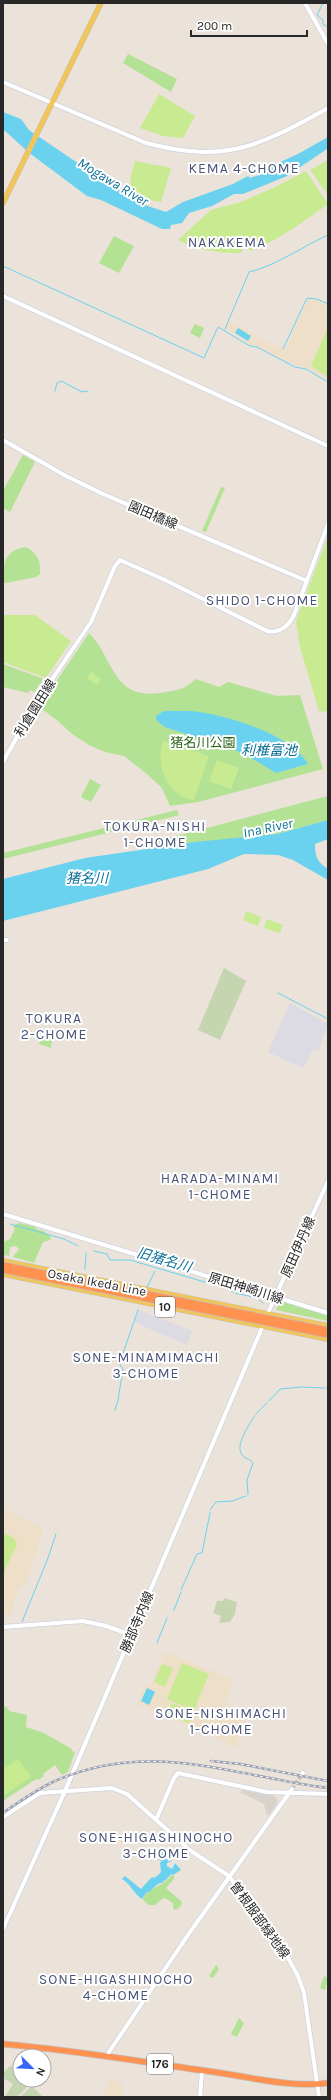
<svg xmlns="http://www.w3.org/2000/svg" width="331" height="2100" viewBox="0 0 331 2100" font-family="Karla,'Noto Sans JP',sans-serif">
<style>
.industrial{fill:#dcdae3}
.education{fill:#eddfc8}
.green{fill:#b3e295}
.cemetery{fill:#c4d5b0}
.pitch{fill:#c8ea90}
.plaza{fill:#d7d2cc}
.water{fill:#6ad2ef}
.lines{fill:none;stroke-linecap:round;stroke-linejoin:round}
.stream{stroke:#6ad2ef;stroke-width:1}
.minor-tunnel{stroke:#c4bdb6;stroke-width:4;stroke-dasharray:4 2;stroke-linecap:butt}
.minor-casing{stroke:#ced3e1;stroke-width:5.5}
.major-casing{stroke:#c3c3c3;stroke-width:6}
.highway-casing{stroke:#c3c3c3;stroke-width:7}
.minor{stroke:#fff;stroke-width:4}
.major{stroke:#f1c558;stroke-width:5}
.highway{stroke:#ff9250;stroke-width:5.5}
.rail-casing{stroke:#9ca1b3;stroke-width:2.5}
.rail{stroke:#fff;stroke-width:1;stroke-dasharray:3;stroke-linecap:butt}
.highway-bridge-casing{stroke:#c3c3c3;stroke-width:7;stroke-linecap:butt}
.highway-bridge{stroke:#ff9250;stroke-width:5.5}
.labels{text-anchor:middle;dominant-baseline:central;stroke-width:4;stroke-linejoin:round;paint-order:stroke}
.shield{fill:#fff;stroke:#686868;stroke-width:1}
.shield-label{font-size:12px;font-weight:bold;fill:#282828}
.street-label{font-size:13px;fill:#282828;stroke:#fff}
.park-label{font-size:13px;fill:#2c6419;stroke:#fff}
.neighbourhood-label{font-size:14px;letter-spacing:1px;fill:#495478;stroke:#fff}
.water-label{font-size:14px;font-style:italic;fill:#0c6f97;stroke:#fff}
</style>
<rect width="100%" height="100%" fill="#ebe2d9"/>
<!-- industrial -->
<path class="industrial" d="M290 1003 328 1024 318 1051 313 1049 303 1068 268 1052Z
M139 1310 192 1331 187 1345 134 1322Z"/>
<!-- education -->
<path class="education" d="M312 298 328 305V380L307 368 275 357 258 346 252 345 226 328 229 321 285 351 307 301Z
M3 1508 41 1527 43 1532 26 1584 18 1588 11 1616 3 1613Z
M165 1652 233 1679 225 1704 247 1715 236 1747 137 1704 145 1685 150 1686Z
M111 2079 124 2085 121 2092 124 2095 122 2097H107L104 2093Z"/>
<!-- green -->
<path class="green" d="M128 54 177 79 171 92 123 63Z
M114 236 134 246 119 273 99 263Z
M195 324 204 328 200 338 190 333Z
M23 455 35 462 10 512 3 508V491Z
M221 487 225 488 206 532 202 531Z
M26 547C38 554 41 561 40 574L36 577 6 583 3 582C3 563 5 550 26 547Z
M89 633C114 658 112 700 160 693 177 690 182 691 196 679L219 687 228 682 277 696 300 695 323 769 198 802 170 806 162 788 148 775 124 756 105 752 89 745 72 734 58 721 39 707Z
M3 664 44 679 34 692 30 690 28 693 3 687Z
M90 779 101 785 91 802 81 797Z
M328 796V820L277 834 161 847 158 841Z
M177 810 179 815 3 859V853Z
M42 1037 52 1040 51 1048 39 1044Z
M19 1223 34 1226 38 1230H42L51 1237 50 1240 43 1242 34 1263 13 1257 19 1249 16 1246 10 1247 9 1256 3 1255V1242L10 1239 15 1229 13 1226Z
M280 1301 328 1315V1321L276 1310Z
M3 1706 7 1707 9 1711 27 1715 26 1727 44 1733 72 1749V1751L75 1752 68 1772 62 1775 55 1765 43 1774 44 1776 38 1780 36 1779 3 1801Z
M171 1875 174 1876V1879L166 1888 182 1902 181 1906 176 1910 173 1909V1903L165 1898 162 1899 155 1905H149L143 1900C145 1888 165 1887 171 1875Z
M216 1965 219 1969 213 1978 209 1976Z
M324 1976 328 1978 325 1990 320 1988Z
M239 2018 244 2023 237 2037 231 2034Z"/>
<!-- cemetery -->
<path class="cemetery" d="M224 968 246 981 220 1040 198 1030Z
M225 1598 237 1602 235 1614 230 1622 219 1623 221 1616 213 1613 217 1601H223Z
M10 2066 20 2071V2080H24L30 2084 17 2097H7L6 2095 13 2084 3 2078V2073Z
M32 2086 43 2097H20Z"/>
<!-- pitch -->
<path class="pitch" d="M159 94 195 116 183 138 163 136 140 128Z
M328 160V195L310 170Z
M135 161 171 168 161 202 144 199 132 191 130 179Z
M306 171 328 204C303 222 279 240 250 251L247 245 240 253C216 253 200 250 178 240L211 210 241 202 273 188Z
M328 327V377L311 366Z
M328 536V712L319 711 300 647 296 621Z
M3 615H35L71 641 46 678 3 662Z
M91 672 101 679 97 685 87 678Z
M163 741 209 756 194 800C166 797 155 764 163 741Z
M217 760 239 768 231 789 209 781Z
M246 911 261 917 258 926 243 920Z
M267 919 283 925 280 933 264 928Z
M3 1533 14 1538 17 1544 3 1574Z
M182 1663 209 1674 194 1710 167 1699Z
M162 1664 173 1668 165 1687 154 1682Z
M172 1703 193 1712 189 1723 168 1714Z
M18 1759 31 1777 3 1796V1769Z"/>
<!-- plaza -->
<path class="plaza" d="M242 1790 274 1796 277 1799V1803L269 1815 266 1813 264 1804 242 1793 239 1794Z"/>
<!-- water -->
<path class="water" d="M3 112 21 119 29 130 113 187 134 197 142 204 166 212 183 202 233 184 248 176 250 178 265 173 278 163 298 154 328 137 327 149 287 176 243 194H234L212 206 189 213 182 223 171 225 170 229H162L101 200 87 196 28 152 3 129Z
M238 328 251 336 248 341 235 333Z
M164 711C173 711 182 711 191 711 224 714 291 734 308 764L276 773 243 753 165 727 157 721 156 716Z
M328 820V839L315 844C315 856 317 862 328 869V880L293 860 278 855 244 854 208 869 3 921V879L85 858 195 842 277 834Z
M147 1688 155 1692 149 1705 141 1701Z
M161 1850 169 1862 171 1860 172 1861 167 1863V1866L172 1869 175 1863 181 1870 173 1875 171 1874 165 1881 163 1880 164 1882 158 1884 149 1892H147L142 1899C131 1891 133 1886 122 1879L125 1876 141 1889 151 1878 156 1877 161 1872 160 1862 163 1861 159 1860 158 1853Z"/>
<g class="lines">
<!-- stream -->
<path class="stream" d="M323 3 317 15 323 20V24L328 27
M3 266 204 358 218 327 250 346 257 347 295 367 306 369 328 382
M225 329 249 272C278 265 301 247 328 235
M283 349 307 298 317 299 328 304
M55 391 57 383 61 381 82 392 88 391
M278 993 328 1019
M10 1224 64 1239 78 1246
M94 1251 107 1254 110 1260H130L208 1283
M85 1269 86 1253
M147 1287 155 1271
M225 1287 235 1293 257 1298 263 1303
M326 1388H328
M269 1401 280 1389 302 1387 324 1388
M115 1410 118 1400 123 1369 120 1365 121 1359 138 1310
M255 1415 267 1403
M248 1494 247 1480 253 1463C250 1459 243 1458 241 1453 236 1444 249 1425 254 1417
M210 1510 216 1502 232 1501 246 1496
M181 1590 197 1554 202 1553 210 1513
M174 1610 181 1592
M22 1622 48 1558 56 1534
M157 1643 167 1618"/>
<!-- minor-tunnel -->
<path class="minor-tunnel" d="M292 1789 302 1774"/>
<!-- minor casing -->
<g class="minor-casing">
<path id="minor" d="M305 3 328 44
M3 82 146 143C227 164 259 146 328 108
M3 296 328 446
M3 440 66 476 103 494 307 581
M3 762 36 703 91 622 115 566 120 560 165 580 267 631C280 634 289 625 294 615L328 524
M3 940H7
M3 1214 328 1313
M267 1315 328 1181
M3 1627 83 1621 106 1626 131 1635
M302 1774 303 1773
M3 1817 40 1793 112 1788 127 1794 191 1851 229 1876 287 1956 298 1976 304 1993 319 2097
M156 1820 174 1778 178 1773 267 1792 328 1794
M3 1929 65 1791 264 1323
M107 2055 190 1932 292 1789
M200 2097 202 2070"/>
</g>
<!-- major casing -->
<g class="major-casing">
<path id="major" d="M3 203 101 3
M3 1261 328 1326
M3 1274 328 1339"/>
</g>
<!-- highway casing -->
<g class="highway-casing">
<path id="highway" d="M3 2044C74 2050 143 2062 214 2072 250 2077 291 2088 328 2083"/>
</g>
<!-- minor -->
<use href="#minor" class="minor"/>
<!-- major -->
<use href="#major" class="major"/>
<!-- highway -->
<use href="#highway" class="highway"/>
<!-- rail casing -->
<g class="rail-casing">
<path id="rail" d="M211 1761 240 1764 328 1781
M3 1813C20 1801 37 1789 55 1781 150 1739 233 1776 328 1788"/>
</g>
<!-- rail -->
<use href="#rail" class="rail"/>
<!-- highway-bridge casing -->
<g class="highway-bridge-casing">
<path id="highway-bridge" d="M3 1265 328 1330
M3 1270 328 1335"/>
</g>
<!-- highway-bridge -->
<use href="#highway-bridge" class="highway-bridge"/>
</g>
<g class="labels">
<!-- shield labels -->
<g class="shield">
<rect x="155" y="1297" width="20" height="20" rx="3"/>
<rect x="147" y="2054" width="26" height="20" rx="3"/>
</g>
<g class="shield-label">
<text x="165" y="1307">10</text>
<text x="160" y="2064">176</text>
</g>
<!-- street labels -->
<g class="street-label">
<text transform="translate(153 515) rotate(23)">園田橋線</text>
<text transform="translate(35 708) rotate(-58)">利倉園田線</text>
<text transform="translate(298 1247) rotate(-66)">原田伊丹線</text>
<text transform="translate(97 1282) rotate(11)">Osaka Ikeda Line</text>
<text transform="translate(246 1288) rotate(17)">原田神崎川線</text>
<text transform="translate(137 1622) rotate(-67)">勝部寺内線</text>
<text transform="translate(260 1920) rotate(54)">曽根服部緑地線</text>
</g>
<!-- park labels -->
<g class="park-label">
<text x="203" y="742">猪名川公園</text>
</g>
<!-- neighbourhood labels -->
<g class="neighbourhood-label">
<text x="244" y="168">KEMA 4-CHOME</text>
<text x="227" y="242">NAKAKEMA</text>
<text x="262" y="600">SHIDO 1-CHOME</text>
<text x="155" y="826">TOKURA-NISHI<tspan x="155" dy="16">1-CHOME</tspan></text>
<text x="54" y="1018">TOKURA<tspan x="54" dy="16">2-CHOME</tspan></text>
<text x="220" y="1178">HARADA-MINAMI<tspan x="220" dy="16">1-CHOME</tspan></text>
<text x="146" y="1357">SONE-MINAMIMACHI<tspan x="146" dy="16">3-CHOME</tspan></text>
<text x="221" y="1713">SONE-NISHIMACHI<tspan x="221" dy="16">1-CHOME</tspan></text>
<text x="156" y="1837">SONE-HIGASHINOCHO<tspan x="156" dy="16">3-CHOME</tspan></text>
<text x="116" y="1979">SONE-HIGASHINOCHO<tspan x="116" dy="16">4-CHOME</tspan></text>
</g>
<!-- water labels -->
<g class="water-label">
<text transform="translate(113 182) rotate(31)">Mogawa River</text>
<text x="269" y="750">利椎富池</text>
<text transform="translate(268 828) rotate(-12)">Ina River</text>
<text x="87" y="878">猪名川</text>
<text transform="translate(164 1260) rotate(16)">旧猪名川</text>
</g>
</g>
<!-- border -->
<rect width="331" height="2100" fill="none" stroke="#282828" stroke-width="8"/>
<!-- north arrow -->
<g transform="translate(32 2068) rotate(114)"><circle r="19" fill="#ffffff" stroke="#a9a9a9"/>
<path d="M0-3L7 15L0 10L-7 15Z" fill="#3665fa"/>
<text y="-6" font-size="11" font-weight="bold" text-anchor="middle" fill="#282828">N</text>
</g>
<!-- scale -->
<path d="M191 30v6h116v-6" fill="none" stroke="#282828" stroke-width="2"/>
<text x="197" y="30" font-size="12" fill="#282828" stroke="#ffffff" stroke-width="3" paint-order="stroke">200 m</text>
</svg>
